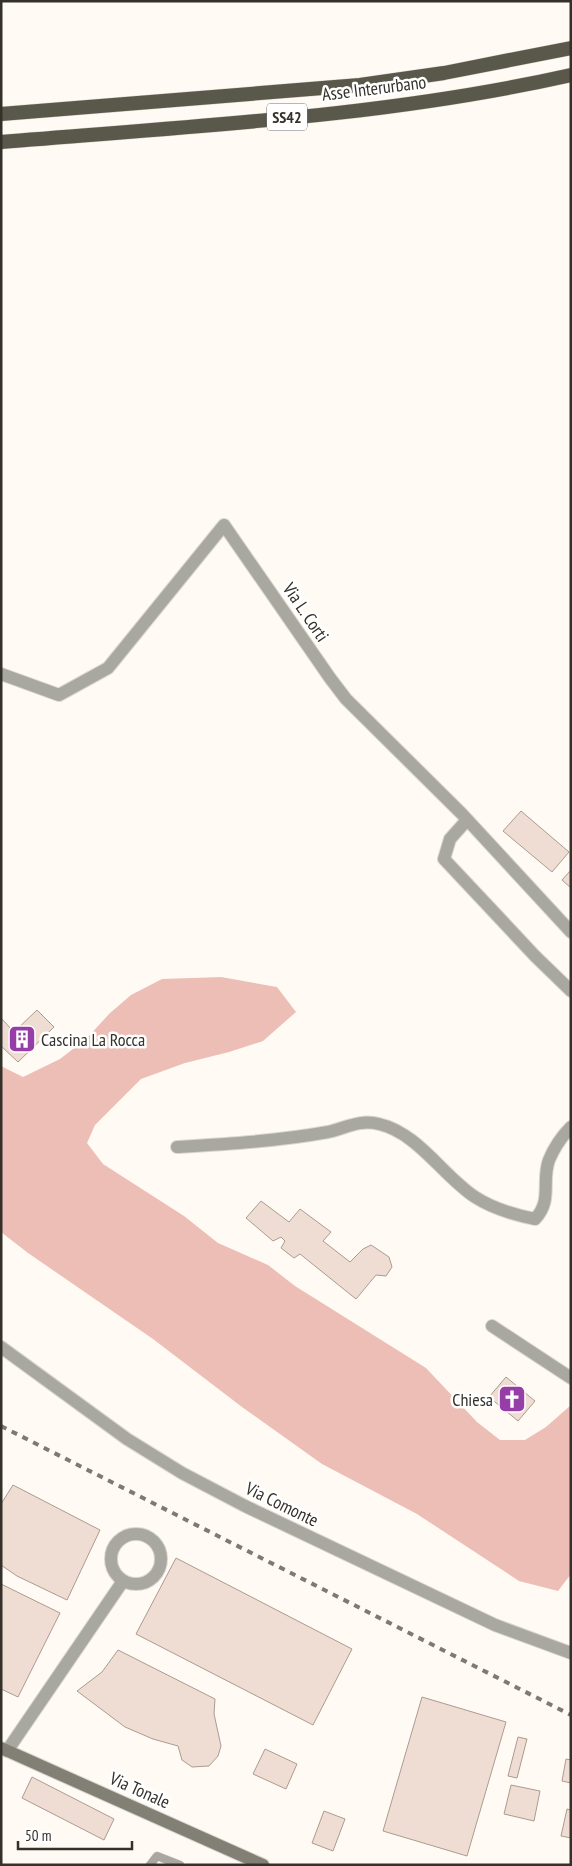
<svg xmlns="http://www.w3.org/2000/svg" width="572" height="1866" viewBox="0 0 572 1866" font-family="'PT Sans Narrow',sans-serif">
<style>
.green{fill:#edbeb6}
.building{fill:#efddd3;stroke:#ab9b90}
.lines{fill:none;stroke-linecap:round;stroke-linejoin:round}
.service-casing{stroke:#dad6d0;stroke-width:9}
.minor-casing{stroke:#dad6d0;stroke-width:14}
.tertiary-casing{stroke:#dad6d0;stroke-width:14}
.secondary-casing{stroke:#dad6d0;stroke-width:14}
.trunk-casing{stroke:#dad6d0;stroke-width:15}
.service{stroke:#a9a8a0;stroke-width:8}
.minor{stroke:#a9a8a0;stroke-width:12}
.tertiary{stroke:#a9a8a0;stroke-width:12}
.secondary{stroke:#828075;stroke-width:12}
.trunk{stroke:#5a584a;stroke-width:14}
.rail{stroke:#7d7973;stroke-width:4;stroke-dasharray:6 6;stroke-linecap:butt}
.labels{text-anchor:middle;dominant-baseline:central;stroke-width:5;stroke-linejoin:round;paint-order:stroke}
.shield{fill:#fff;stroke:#716e6a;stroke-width:1}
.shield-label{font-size:16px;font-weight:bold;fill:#34302a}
.street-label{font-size:18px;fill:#34302a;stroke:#fff}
.poi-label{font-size:18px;fill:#34302a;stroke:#fff;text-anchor:start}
</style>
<rect width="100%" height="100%" fill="#fffaf4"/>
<!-- green -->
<path class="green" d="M221 977 277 987 296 1012 263 1041 229 1052 185 1063 141 1079 95 1125 87 1143 103 1164 184 1216 218 1243 268 1265 295 1286 426 1368 477 1422 500 1440H525L546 1427 571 1405V1574L558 1591 519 1581 417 1514 322 1464 242 1407 153 1339 28 1253 1 1232V1066L23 1077 60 1059 87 1038 110 1013 131 995 162 979Z"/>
<!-- building -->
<path class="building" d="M521 811 569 852 552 872 503 831Z
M571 870V888L562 880Z
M37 1010 54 1027 18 1062 1 1046V1018L14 1032Z
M261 1201 289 1222 300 1209 331 1232 323 1241 350 1262 363 1249 371 1245 389 1257 392 1267 386 1276 376 1275 356 1299 300 1254 294 1258 281 1248 285 1241 281 1237 273 1241 246 1218Z
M506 1377 535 1401 518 1421 489 1397Z
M13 1485 100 1530 67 1600 17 1576 1 1565V1504Z
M176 1558 352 1649 313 1725 136 1634Z
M1 1584 60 1613 18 1697 1 1689Z
M118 1650 215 1699 214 1714 221 1746 218 1756 209 1766 192 1767 182 1760 178 1746 153 1739 125 1727 77 1691 102 1672Z
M422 1697 506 1722 467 1856 383 1831Z
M518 1737 527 1739 517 1778 508 1776Z
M265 1749 297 1764 286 1789 253 1774Z
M566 1759 571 1760V1783L562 1781Z
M32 1777 114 1819 104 1840 22 1798Z
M511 1785 540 1791 534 1821 504 1814Z
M567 1809 571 1810V1838L561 1836Z
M324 1811 345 1819 333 1851 312 1843Z"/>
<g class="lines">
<!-- service casing -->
<g class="service-casing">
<path id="service" d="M150 1865 157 1856 180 1865"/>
</g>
<!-- minor casing -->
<g class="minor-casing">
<path id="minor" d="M1 674 59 695 108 668 224 525 330 678 346 699 462 814 571 932
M467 820 450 839 444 859 535 956 571 991
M177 1147C227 1144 278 1141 328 1132 346 1128 360 1119 379 1124 418 1133 443 1176 475 1197 492 1208 515 1215 535 1219 553 1200 541 1181 549 1160 554 1148 562 1136 571 1127
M492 1326 571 1378
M111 1559a25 25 0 1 1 50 0a25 25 0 1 1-50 0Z
M7 1751 123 1581"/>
</g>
<!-- tertiary casing -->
<g class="tertiary-casing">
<path id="tertiary" d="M1 1347 127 1439 182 1473 245 1506 495 1625 571 1653"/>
</g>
<!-- secondary casing -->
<g class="secondary-casing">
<path id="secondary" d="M1 1748 263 1865"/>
</g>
<!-- trunk casing -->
<g class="trunk-casing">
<path id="trunk" d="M1 114 360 85 444 73 571 48
M1 142C191 126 384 117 571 75"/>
</g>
<!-- service -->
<use href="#service" class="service"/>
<!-- minor -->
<use href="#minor" class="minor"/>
<!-- tertiary -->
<use href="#tertiary" class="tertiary"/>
<!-- secondary -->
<use href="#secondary" class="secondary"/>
<!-- trunk -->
<use href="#trunk" class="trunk"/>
<!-- rail -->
<path class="rail" d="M1 1426 571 1715"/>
</g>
<!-- icons -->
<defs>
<g id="building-square" transform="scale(1.4375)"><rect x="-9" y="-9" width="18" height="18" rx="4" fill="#963da8" stroke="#fff"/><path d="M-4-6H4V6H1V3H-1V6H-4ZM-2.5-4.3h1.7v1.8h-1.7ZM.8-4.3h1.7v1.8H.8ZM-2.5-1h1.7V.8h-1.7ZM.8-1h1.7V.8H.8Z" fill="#fff"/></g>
<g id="church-square" transform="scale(1.4375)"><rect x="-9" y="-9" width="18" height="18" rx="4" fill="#963da8" stroke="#fff"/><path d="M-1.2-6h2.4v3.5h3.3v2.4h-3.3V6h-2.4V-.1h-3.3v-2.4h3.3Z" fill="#fff"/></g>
</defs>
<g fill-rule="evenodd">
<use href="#building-square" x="22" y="1039"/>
<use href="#church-square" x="512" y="1399"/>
</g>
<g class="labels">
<!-- shield labels -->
<rect class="shield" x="267" y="103.5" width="40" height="27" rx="4"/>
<g class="shield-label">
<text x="287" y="117">SS42</text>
</g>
<!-- street labels -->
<g class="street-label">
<text transform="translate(374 88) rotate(-7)">Asse Interurbano</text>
<text transform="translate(306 612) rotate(56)">Via L. Corti</text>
<text transform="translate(282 1504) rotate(26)">Via Comonte</text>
<text transform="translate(140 1790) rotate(24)">Via Tonale</text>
</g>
<!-- poi labels -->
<g class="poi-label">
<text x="41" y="1039">Cascina La Rocca</text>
<text x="493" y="1399" text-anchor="end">Chiesa</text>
</g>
</g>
<!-- border -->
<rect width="572" height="1866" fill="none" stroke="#34302a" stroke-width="5"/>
<!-- scale -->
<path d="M18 1841v8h114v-8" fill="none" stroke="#34302a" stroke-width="2.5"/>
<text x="25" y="1841" font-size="15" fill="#34302a" stroke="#ffffff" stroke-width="4" paint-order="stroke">50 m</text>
</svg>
